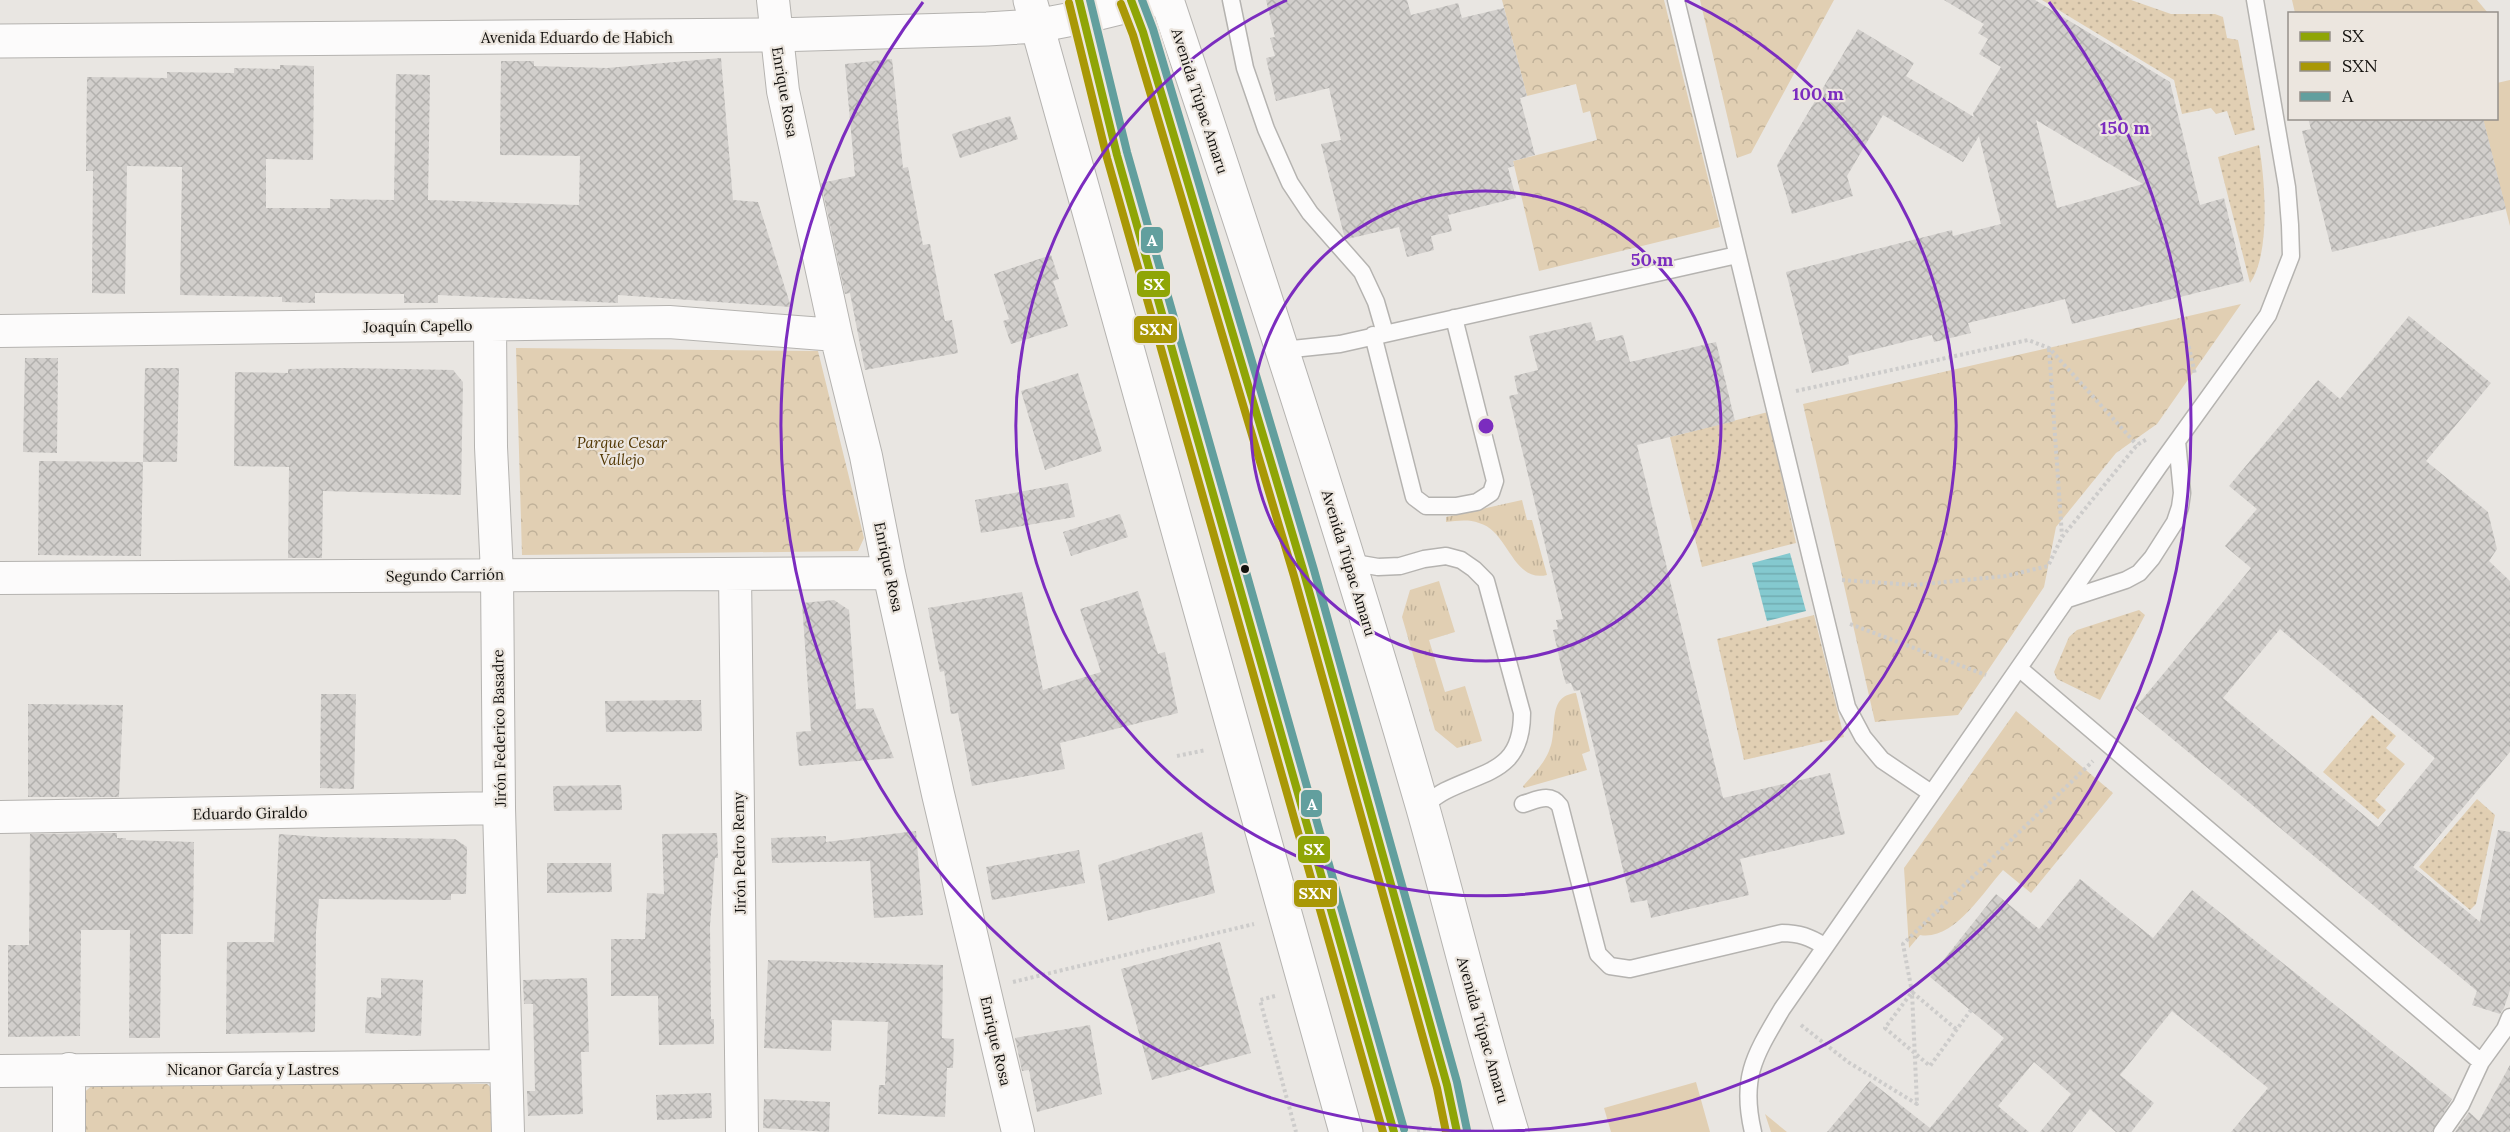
<svg xmlns="http://www.w3.org/2000/svg" width="2510" height="1132" viewBox="0 0 2510 1132" font-family="Lora,serif">
<style>
.grass{fill:url(#grass-tufts)}
.park{fill:url(#park-crowns)}
.garden{fill:url(#garden-dots)}
.pitch{fill:#e1cfb3}
.water{fill:url(#water-rules)}
.building{fill:url(#building-cross-hatch);fill-rule:evenodd}
.lines{fill:none;stroke-linecap:round;stroke-linejoin:round}
.lane-casing{stroke:#b5b3b0;stroke-width:19}
.street-casing{stroke:#b5b3b0;stroke-width:34}
.primary-casing{stroke:#b5b3b0;stroke-width:35}
.path{stroke:#cdcccb;stroke-width:4;stroke-dasharray:3 3;stroke-linecap:butt}
.lane{stroke:#fcfbfb;stroke-width:16}
.street{stroke:#fcfbfb;stroke-width:32}
.primary{stroke:#fcfbfb;stroke-width:33}
.bus-1-casing{stroke:#ece6df;stroke-width:12}
.bus-2-casing{stroke:#ece6df;stroke-width:12}
.bus-3-casing{stroke:#ece6df;stroke-width:12}
.bus-1{stroke:#8fa506;stroke-width:8}
.bus-2{stroke:#a99806;stroke-width:8}
.bus-3{stroke:#629f9e;stroke-width:8}
.ring{fill:none;stroke:#7b2cbf;stroke-width:3}
.bus-dot{fill:#12100d;stroke:#ece6df;stroke-width:2}
.labels{text-anchor:middle;dominant-baseline:central;stroke-width:4.5;stroke-linejoin:round;paint-order:stroke}
.street-label{font-size:15px;fill:#12100d;stroke:#ece6df}
.park-label{font-size:15px;font-style:italic;fill:#503500;stroke:#ece6df}
.centre{fill:#7b2cbf;stroke:#ece6df;stroke-width:3}
.ring-label{font-size:18px;text-anchor:middle;font-weight:bold;fill:#7b2cbf;stroke:#ece6df;stroke-width:4.5;stroke-linejoin:round;paint-order:stroke}
.line-badge{stroke:#ece6df;stroke-width:2}
.badge-label{font-size:16px;text-anchor:middle;font-weight:bold;fill:#fff}
</style>
<defs>
<pattern id="grass-tufts" width="24" height="20" patternUnits="userSpaceOnUse" patternTransform="scale(1.5)"><rect width="24" height="20" fill="#e1cfb3"/><path d="M3 7l-1-3M5 7V3M7 7l1-3M15 17l-1-3M17 17v-4M19 17l1-3" fill="none" stroke="#c0b199"/></pattern>
<pattern id="park-crowns" width="20" height="18" patternUnits="userSpaceOnUse" patternTransform="scale(1.5)"><rect width="20" height="18" fill="#e1cfb3"/><path d="M2 6a3 3 0 1 1 6 0M12 15a3 3 0 1 1 6 0" fill="none" stroke="#c0b199"/></pattern>
<pattern id="garden-dots" width="8" height="8" patternUnits="userSpaceOnUse" patternTransform="scale(1.5)"><rect width="8" height="8" fill="#e1cfb3"/><path d="M2 2h.1M6 6h.1" fill="none" stroke="#c0b199" stroke-width="1.8" stroke-linecap="round"/></pattern>
<pattern id="water-rules" width="6" height="5" patternUnits="userSpaceOnUse" patternTransform="scale(1.5)"><rect width="6" height="5" fill="#84c9cf"/><path d="M0 2.5h6" fill="none" stroke="#71acb1"/></pattern>
<pattern id="building-cross-hatch" width="8" height="8" patternUnits="userSpaceOnUse" patternTransform="scale(1.5)"><rect width="8" height="8" fill="#d2cfcc"/><path d="M0 0l8 8M0 8l8-8" fill="none" stroke="#b3b1ae"/></pattern>
</defs>
<rect width="100%" height="100%" fill="#e9e6e2"/>
<!-- grass -->
<path class="grass" d="M1522 500 1527 520H1532L1547 575C1512 583 1509 531 1479 523 1468 519 1457 521 1446 522V517Z
M1439 581 1455 632 1429 640 1445 692 1465 686 1482 741 1457 748 1435 730 1402 617 1410 590Z
M1576 693 1590 751 1582 754 1587 770 1524 788 1523 786C1533 775 1543 765 1549 751 1559 731 1545 696 1576 693Z"/>
<!-- park -->
<path class="park" d="M1502 0H1664L1720 227 1539 271 1513 161 1597 140 1590 111 1583 113 1576 84 1527 96Z
M1700 0H1834L1751 153 1737 158Z
M2292 0H2477L2488 13H2295Z
M2241 304 2157 424 2116 453 2056 527 2044 587 1958 715 1875 722 1803 404Z
M516 348 818 351 864 538 858 551 522 555Z
M2016 711 2113 793 2031 893 2003 870C1983 892 1954 941 1920 935L1909 948 1904 868Z
M96 1082 487 1084 495 1091V1132H78L79 1097Z
M1765 1114 1787 1132H1771Z"/>
<!-- garden -->
<path class="garden" d="M2042 0H2131L2171 14H2215L2223 17 2227 38 2238 40 2255 130 2235 135 2227 111 2216 114 2211 108 2182 114 2174 80Z
M2259 145C2265 180 2271 253 2250 283L2218 157Z
M1768 412 1796 543 1702 567 1670 437Z
M2139 610 2145 615 2100 700 2057 679 2054 672 2069 637 2077 630Z
M1814 615 1844 737 1744 760 1717 639Z
M2372 715 2396 736 2386 748 2405 764 2375 800 2386 810 2378 819 2323 772Z
M2477 799 2495 815 2476 904 2470 910 2419 867Z"/>
<!-- pitch -->
<path class="pitch" d="M2510 80V226L2483 119 2496 118 2497 83Z
M1696 1082 1710 1132H1611L1604 1108Z"/>
<!-- water -->
<path class="water" d="M1790 553 1806 611 1767 621 1752 563Z"/>
<!-- building -->
<path class="building" d="M1266 0H1407L1411 15 1458 3 1462 18 1504 8 1527 96 1520 98 1535 155 1513 161 1514 166 1508 168 1516 198 1448 215 1452 231 1431 236 1434 250 1407 257 1399 227 1347 239 1344 235 1321 144 1341 140 1329 88 1276 101 1266 58 1275 56 1270 38 1275 37Z
M1944 0H2035L2170 82 2200 205 2224 198 2244 281 2072 324 2065 299 1968 323 1971 333 1934 342 1932 335 1848 356 1849 364 1812 373 1786 272 1952 230 1953 236 2001 224 1979 136 1963 162 1883 115 1847 176 1853 196 1792 214 1777 165 1858 29 1914 63 1906 76 1974 117 1973 113 2001 67 1979 54 1988 39 1978 33 1984 24ZM2036 120 2143 184 2057 208Z
M721 58 733 200 758 202 791 307 618 295V303L438 295V303H404V294L315 293V303L282 302V297L180 295 182 167 127 166 125 294 92 293 93 171H86L87 77 167 78V72L234 73V68L280 69V65L314 66 313 160 266 159V208H330V199L394 200 396 74 430 75 428 200 579 205 580 156 500 155 501 61H534V66L607 68Z
M892 59 903 168 908 167 923 245 930 244 945 321 952 320 958 353 865 370 850 293 845 294 821 183 855 176 845 64Z
M1010 116 1018 139 960 158 952 134Z
M2308 118H2483L2506 209 2332 252 2302 131 2311 129Z
M1051 255 1059 279 1053 281 1068 326 1011 344 1003 321 1009 319 994 274Z
M2409 316 2491 383 2426 461 2488 512 2497 549 2489 561 2510 581V752L2413 867 2480 922 2498 830 2510 832V990L2504 1008 2500 1014 2472 1005 2477 991 2135 708 2251 568 2225 546 2257 509 2229 486 2318 380 2340 399ZM2280 629 2435 758 2378 827 2223 698Z
M1591 322 1596 341 1623 335 1630 362 1716 342 1735 421 1637 445 1723 798 1830 773 1845 834 1740 859 1749 895 1651 918 1647 900 1631 903 1580 690 1574 691 1571 683 1566 684 1563 674 1553 630 1558 629 1556 620 1563 619 1509 396 1518 394 1514 376 1538 370 1529 336Z
M25 358H58L57 453 23 452Z
M145 368H179L177 462H143Z
M347 368 453 370 463 382 461 495 323 491 322 558H288L289 467 234 466 235 372 288 373V369Z
M1078 373 1102 451 1045 470 1021 391Z
M39 461 143 462 141 556 38 555Z
M1068 483 1075 517 981 533 975 500Z
M1120 514 1128 537 1071 556 1063 532Z
M1138 591 1158 654 1165 652 1178 713 1060 743 1065 769 972 786 958 713 951 714 944 671 940 672 928 608 1022 592 1043 690 1101 672 1080 609Z
M834 600 849 610 856 709 873 708 894 758 799 766 796 732 811 731 802 603Z
M321 694H356L354 789 320 788Z
M701 700 702 731 606 732 605 701Z
M28 704 123 705 119 797H28Z
M621 785 622 810 554 811 553 786Z
M916 831 923 915 874 918 870 861 772 863 771 838 826 836V842Z
M1202 832 1215 893 1108 921 1098 865Z
M117 833V838H126V840L194 842 193 934H161L160 1038H129L130 930H81L80 1036 8 1037V945H29L30 834Z
M717 833 718 858H715L710 926 711 1019H714V1044L659 1045 658 996H611V939H645L647 893 664 894 662 834Z
M279 834 322 837 455 839 467 847 466 894H451V900L319 899 316 931 315 1032 226 1034 227 942H274Z
M1079 850 1085 883 992 900 986 867Z
M547 863H611L612 892 547 893Z
M2080 879 2153 938 2192 890 2452 1099 2432 1132H2231L2268 1088 2172 1011 2120 1075 2154 1103 2131 1132H2116L2090 1109 2072 1132H2040L2071 1094 2034 1062 1998 1106 2029 1132H1827L1870 1081 1930 1128 2004 1038 1930 977 1996 894 2039 929Z
M1220 942 1251 1053 1152 1080 1121 969Z
M768 960 943 965 942 1038 954 1039 953 1068H947L945 1117 878 1114 879 1085H885L888 1022 832 1020 831 1051 764 1048Z
M381 978 423 980 421 1036 365 1033 367 997 381 998Z
M587 978 589 1052H581L583 1114 528 1116 527 1091H535L533 1004H524L523 980Z
M1090 1025 1102 1094 1037 1112 1029 1070 1022 1071 1015 1038Z
M2510 1065V1132H2455L2469 1112 2479 1121Z
M711 1093 712 1118 657 1120 656 1095Z
M764 1099 830 1102 829 1132 763 1128Z"/>
<g class="lines">
<!-- lane casing -->
<g class="lane-casing">
<path id="lane" d="M1079 0 1117 155 1394 1132
M1131 0 1143 32 1304 573 1447 1085 1457 1132
M1231 0 1245 68 1266 129 1290 183 1310 213 1362 272 1376 302 1385 333
M1676 0 1847 707 1863 737 1882 760 1931 793
M1373 335 1414 497 1426 506H1456L1477 502 1491 493 1495 481 1454 318
M1283 350 1340 344 1737 255
M1349 562 1378 567 1400 566 1424 559 1446 556 1461 560 1474 569 1486 581 1522 713C1522 771 1487 770 1445 791 1437 795 1430 801 1422 807
M2068 599 2126 580 2139 573 2152 558 2175 522 2180 507 2182 493 2177 441
M2020 669 2481 1062
M1523 804C1537 800 1550 792 1560 806L1598 954 1610 966 1630 969 1782 933C1799 933 1810 937 1824 946
M1753 1132C1740 1077 1755 1055 1782 1009L2159 466 2268 315 2291 256 2290 225 2287 187 2255 0
M2442 1132 2461 1105 2481 1062 2505 1029 2510 1017"/>
</g>
<!-- street casing -->
<g class="street-casing">
<path id="street" d="M773 0 783 91 836 335 866 456 889 573 938 794 1018 1132
M490 325 491 447 497 573 499 808 508 1132
M0 331 669 322 836 335
M735 574 742 1132
M0 578 889 573
M0 817 499 808
M0 1071 506 1066
M69 1132V1069"/>
</g>
<!-- primary casing -->
<g class="primary-casing">
<path id="primary" d="M1030 0 1346 1132
M1167 0C1256 267 1344 535 1422 805 1453 914 1479 1024 1512 1132
M0 41 775 35 987 29 1036 26 1083 17 1152 0"/>
</g>
<!-- path -->
<path class="path" d="M2182 317 2195 374
M2049 349 2062 536
M1796 391 2028 340 2049 348 2137 445
M1842 580 1914 585 2006 576 2048 566 2062 537 2137 445 2147 439
M1850 624 1986 675
M1177 756 1206 750
M1013 982 1254 924
M1275 996 1260 1000 1296 1132
M1801 1025 1848 1062 1917 1104 1912 992 1903 944 2093 761
M1956 1029 1912 992 1885 1028 1930 1066 1971 1010
M1417 1131 1433 1128"/>
<!-- lane -->
<use href="#lane" class="lane"/>
<!-- street -->
<use href="#street" class="street"/>
<!-- primary -->
<use href="#primary" class="primary"/>
<!-- bus-1 casing -->
<g class="bus-1-casing">
<path id="bus-1" d="M1079 0 1117 155 1394 1132
M1131 0 1143 32 1304 573 1447 1085 1457 1132"/>
</g>
<!-- bus-2 casing -->
<g class="bus-2-casing">
<path id="bus-2" d="M1069 3 1107 158 1383 1132
M1121 4 1133 35 1294 576 1437 1088 1446 1132"/>
</g>
<!-- bus-3 casing -->
<g class="bus-3-casing">
<path id="bus-3" d="M1090 0 1127 152 1404 1129
M1142 0 1153 29 1314 570 1457 1082 1467 1130"/>
</g>
<!-- bus-1 -->
<use href="#bus-1" class="bus-1"/>
<!-- bus-2 -->
<use href="#bus-2" class="bus-2"/>
<!-- bus-3 -->
<use href="#bus-3" class="bus-3"/>
</g>
<!-- distance rings -->
<g class="ring">
<circle cx="1486" cy="426" r="235"/>
<path d="M1685 0A470 470 0 1 1 1287 0"/>
<path d="M2049 2A705 705 0 1 1 923 2"/>
</g>
<!-- markers -->
<circle class="bus-dot" cx="1245" cy="569" r="5"/>
<g class="labels">
<!-- street labels -->
<g class="street-label">
<text x="577" y="37">Avenida Eduardo de Habich</text>
<text transform="translate(785 92) rotate(80)">Enrique Rosa</text>
<text transform="translate(1200 101) rotate(72)">Avenida Túpac Amaru</text>
<text transform="translate(418 326) rotate(-1)">Joaquín Capello</text>
<text transform="translate(1349 563) rotate(73)">Avenida Túpac Amaru</text>
<text transform="translate(889 567) rotate(78)">Enrique Rosa</text>
<text transform="translate(445 575) rotate(-1)">Segundo Carrión</text>
<text transform="translate(499 728) rotate(-91)">Jirón Federico Basadre</text>
<text transform="translate(250 813) rotate(-1)">Eduardo Giraldo</text>
<text transform="translate(739 853) rotate(-91)">Jirón Pedro Remy</text>
<text transform="translate(1483 1030) rotate(74)">Avenida Túpac Amaru</text>
<text transform="translate(996 1041) rotate(77)">Enrique Rosa</text>
<text x="253" y="1069">Nicanor García y Lastres</text>
</g>
<!-- park labels -->
<g class="park-label">
<text x="622" y="442">Parque Cesar<tspan x="622" dy="17">Vallejo</tspan></text>
</g>
</g>
<circle cx="1486" cy="426" r="9" class="centre"/>
<g class="ring-label">
<text x="1818" y="100">100 m</text>
<text x="2125" y="134">150 m</text>
<text x="1652" y="266">50 m</text>
</g>
<g class="line-badge">
<rect x="1140" y="226" width="24" height="28" rx="6" fill="#629f9e"/>
<rect x="1136" y="270" width="35" height="28" rx="6" fill="#8fa506"/>
<rect x="1133" y="315" width="45" height="29" rx="6" fill="#a99806"/>
<rect x="1300" y="789" width="23" height="29" rx="6" fill="#629f9e"/>
<rect x="1297" y="835" width="34" height="29" rx="6" fill="#8fa506"/>
<rect x="1293" y="879" width="45" height="29" rx="6" fill="#a99806"/>
</g>
<g class="badge-label">
<text x="1152" y="246">A</text>
<text x="1154" y="290">SX</text>
<text x="1156" y="335">SXN</text>
<text x="1312" y="810">A</text>
<text x="1314" y="855">SX</text>
<text x="1315" y="899">SXN</text>
</g>
<!-- legend -->
<rect x="2288" y="12" width="210" height="108" fill="#ece6df" stroke="#95908b" stroke-width="1.5"/>
<rect x="2300" y="32" width="30" height="9" fill="#8fa506" stroke="#95908b" stroke-width="1.5"/>
<text x="2342" y="42" font-size="18" fill="#12100d">SX</text>
<rect x="2300" y="62" width="30" height="9" fill="#a99806" stroke="#95908b" stroke-width="1.5"/>
<text x="2342" y="72" font-size="18" fill="#12100d">SXN</text>
<rect x="2300" y="92" width="30" height="9" fill="#629f9e" stroke="#95908b" stroke-width="1.5"/>
<text x="2342" y="102" font-size="18" fill="#12100d">A</text>
</svg>
